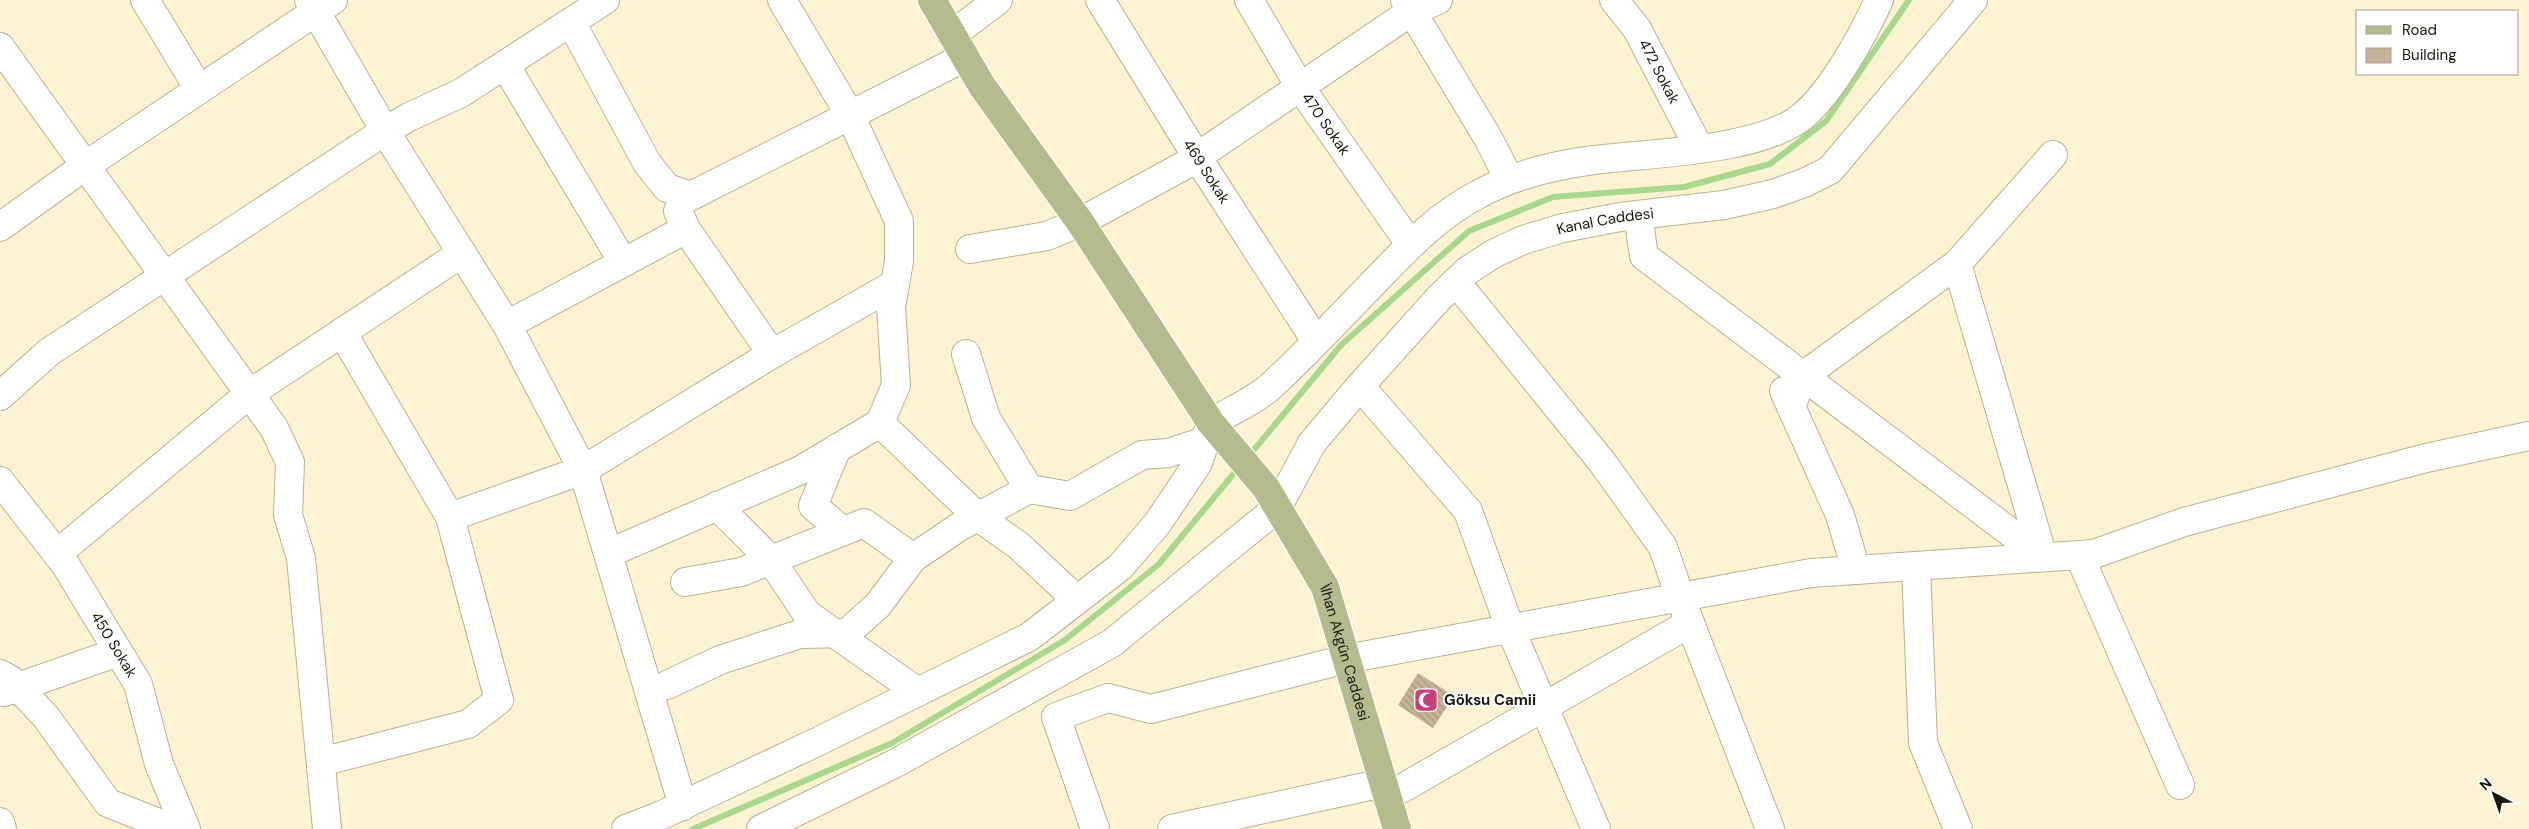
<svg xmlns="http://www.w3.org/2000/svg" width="2529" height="829" viewBox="0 0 2529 829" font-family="'DM Sans',sans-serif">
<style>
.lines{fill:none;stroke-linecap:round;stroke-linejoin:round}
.stream{stroke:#a7d88c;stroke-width:6}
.building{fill:url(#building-back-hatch)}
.minor-casing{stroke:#b9b192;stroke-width:30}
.major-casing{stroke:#fff;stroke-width:30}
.minor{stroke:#fff;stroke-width:28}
.major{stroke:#b5bb8d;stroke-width:28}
.labels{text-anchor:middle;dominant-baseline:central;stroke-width:4;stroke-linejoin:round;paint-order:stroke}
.street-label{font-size:15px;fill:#1a170b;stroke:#fff}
.poi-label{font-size:15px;font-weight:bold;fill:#1a170b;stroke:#fff;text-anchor:start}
</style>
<defs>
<pattern id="building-back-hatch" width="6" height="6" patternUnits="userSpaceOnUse" patternTransform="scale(1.25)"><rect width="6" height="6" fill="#c7b398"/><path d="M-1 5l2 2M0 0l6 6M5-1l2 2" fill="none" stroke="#aa9982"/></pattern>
</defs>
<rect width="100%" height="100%" fill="#fbf3d2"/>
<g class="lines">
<!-- stream -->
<path class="stream" d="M1248 457 1341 345 1469 231 1553 197 1684 187 1770 164 1826 121 1909 0
M693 829 892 743 1065 640 1159 564 1240 466"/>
</g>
<!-- building -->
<path class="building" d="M1418 673 1454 696 1433 728 1398 705Z"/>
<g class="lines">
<!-- minor casing -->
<g class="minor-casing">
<g id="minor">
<path d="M145 0 199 89"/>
<path d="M309 0 385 131 507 325 583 470 683 806"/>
<path id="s1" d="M1100 0 1197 157 1316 341"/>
<path id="s2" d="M1249 0 1300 87 1410 244"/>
<path d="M1405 0 1488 138 1509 179"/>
<path id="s3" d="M1614 0 1637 29 1699 148"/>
<path d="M571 22 647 163 667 188 691 196 965 57"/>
<path d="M952 35 998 0"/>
<path d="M0 47 274 428 290 462 288 515 301 558 327 829"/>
<path d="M505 65 623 262"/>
<path d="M678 211 686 229 772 354"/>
<path d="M1638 215 1644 256 2043 557"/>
<path d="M0 227 85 166 333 0"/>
<path d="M970 249 1047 236 1080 222 1185 165 1412 11 1438 0"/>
<path d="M1957 264 2043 557"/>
<path d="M1456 282 1602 462 1663 547 1680 597 1770 829"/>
<path d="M507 325 686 229"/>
<path d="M966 354 986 418 1029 489"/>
<path d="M1360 386 1468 511 1510 628 1596 829"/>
<path d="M1784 391 1840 515 1856 570"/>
<path d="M0 396 49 352 385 131 409 117 461 93 605 0"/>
<path d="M1791 407 1803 376 1957 264 2053 155"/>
<path d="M880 423 978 517 1018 545 1077 600"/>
<path d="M837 448 813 506 843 531"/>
<path id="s4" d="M0 481 65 564 138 684 159 764 186 829"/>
<path d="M717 506 771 560 807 614 918 692"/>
<path d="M450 517 583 470 772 354 895 284"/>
<path d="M621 548 801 470 880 423 896 385 891 307 899 261V221L850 115 782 0"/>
<path d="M57 554 249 394 462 253"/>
<path d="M2079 555 2180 785"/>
<path d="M1916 566 1923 743 1958 829"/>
<path d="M685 582 741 572 864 523 913 558"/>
<path d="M0 674 11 680 46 717 108 803 174 829"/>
<path d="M667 685 720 660 800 634 847 633 878 605 913 558 959 527 1029 489 1070 496 1142 455 1168 453 1205 441"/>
<path d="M4 692 118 652"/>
<path d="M321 762 468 724 499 700 450 517 342 332"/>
<path d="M1387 797 1690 623"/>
<path d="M0 822 2 829"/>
<path d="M626 829 662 815 819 741 1029 637 1120 567 1157 524 1198 463 1211 423C1230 411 1255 401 1271 386 1309 351 1344 313 1380 276 1410 245 1440 214 1479 194 1514 175 1555 165 1594 160 1650 153 1763 151 1804 115 1833 90 1863 35 1879 0"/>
<path id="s5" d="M761 829 894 764 1112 643 1277 508 1312 443 1360 386 1439 298 1467 271 1493 254 1523 240 1563 228 1620 217 1724 205 1773 194 1804 183 1830 170 1973 0"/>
<path d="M1095 829 1056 717 1108 698 1151 709 1346 659 1811 573 2094 554 2184 522 2426 458 2529 436"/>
<path d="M1172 829 1383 783"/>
</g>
</g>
<!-- major casing -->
<g class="major-casing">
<g id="major">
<path id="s6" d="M932 0 982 86 1080 222 1211 423 1266 488 1325 587 1397 829"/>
</g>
</g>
<!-- minor -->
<use href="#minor" class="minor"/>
<!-- major -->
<use href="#major" class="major"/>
</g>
<!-- icons -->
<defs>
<g id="mosque-square" transform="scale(1.25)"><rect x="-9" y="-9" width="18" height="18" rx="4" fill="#c73f7b" stroke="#fff"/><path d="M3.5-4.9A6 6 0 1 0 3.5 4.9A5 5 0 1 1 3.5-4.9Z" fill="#fff"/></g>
</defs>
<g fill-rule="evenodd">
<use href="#mosque-square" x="1426" y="700"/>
</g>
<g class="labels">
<!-- street labels -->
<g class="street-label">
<text stroke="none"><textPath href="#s3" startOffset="85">472 Sokak</textPath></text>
<text stroke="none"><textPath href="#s2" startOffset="146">470 Sokak</textPath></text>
<text stroke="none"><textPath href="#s1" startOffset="202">469 Sokak</textPath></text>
<text stroke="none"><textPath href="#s5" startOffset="1065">Kanal Caddesi</textPath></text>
<text stroke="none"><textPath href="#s4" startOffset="200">450 Sokak</textPath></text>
<text stroke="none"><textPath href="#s6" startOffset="776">İlhan Akgün Caddesi</textPath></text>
</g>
<!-- poi labels -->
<g class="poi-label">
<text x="1444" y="700">Göksu Camii</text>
</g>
</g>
<!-- legend -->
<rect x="2356" y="10" width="162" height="65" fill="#ffffff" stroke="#a3a29d"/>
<rect x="2366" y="26" width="25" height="8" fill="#b5bb8d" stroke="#a3a29d"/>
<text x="2402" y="35" font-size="15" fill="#1a170b">Road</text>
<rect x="2366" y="48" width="25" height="15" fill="#c7b398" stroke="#a3a29d"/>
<text x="2402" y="60" font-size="15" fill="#1a170b">Building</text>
<!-- north arrow -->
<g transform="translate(2494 794) rotate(319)" stroke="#ffffff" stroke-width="4" paint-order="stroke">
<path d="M0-4L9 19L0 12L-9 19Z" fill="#1a170b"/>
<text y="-8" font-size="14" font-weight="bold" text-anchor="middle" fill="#1a170b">N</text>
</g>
</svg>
